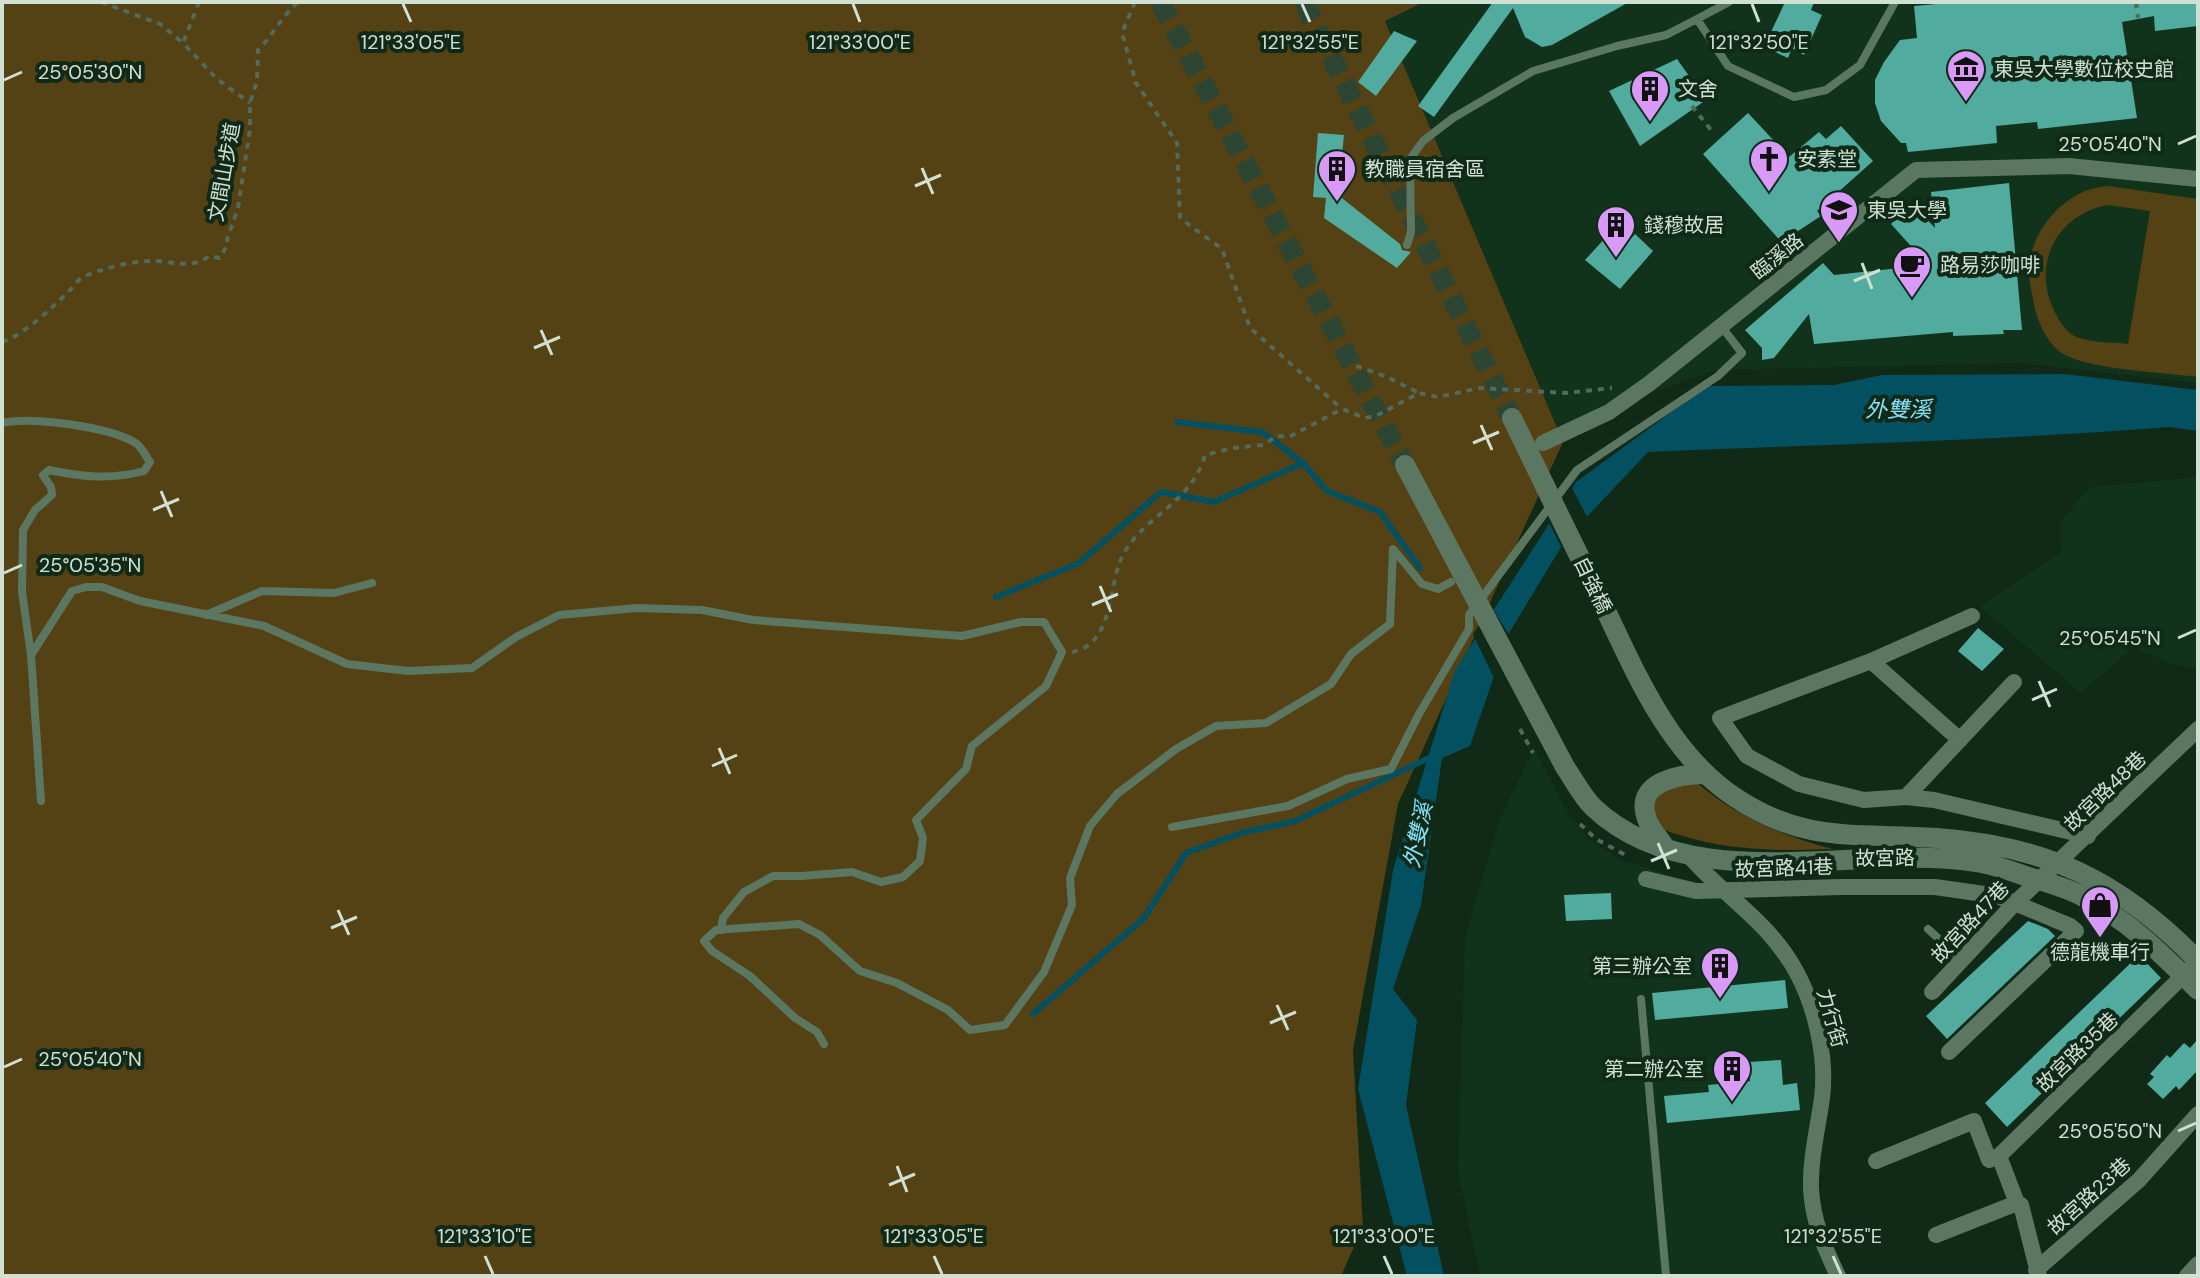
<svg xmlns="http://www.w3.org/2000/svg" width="2200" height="1278" viewBox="0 0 2200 1278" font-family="'DM Sans','Noto Sans TC',sans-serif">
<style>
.built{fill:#11331b}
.green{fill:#544114;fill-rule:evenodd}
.water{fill:#035160}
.pier{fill:#102a17}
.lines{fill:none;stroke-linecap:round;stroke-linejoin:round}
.stream{stroke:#035160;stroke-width:6}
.building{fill:#52ab9f}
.secondary-tunnel{stroke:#2d4533;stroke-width:20;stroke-dasharray:20 10;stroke-linecap:butt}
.path{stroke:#536959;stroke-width:4;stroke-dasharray:6 6;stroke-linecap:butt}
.lane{stroke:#5b7761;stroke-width:8}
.street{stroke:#5b7761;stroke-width:16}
.secondary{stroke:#5b7761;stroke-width:20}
.ticks{fill:none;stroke:#d0e0d3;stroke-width:3}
.labels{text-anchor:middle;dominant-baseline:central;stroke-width:8;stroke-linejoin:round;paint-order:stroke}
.poi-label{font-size:20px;fill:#d0e0d3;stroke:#102a17;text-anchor:start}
.street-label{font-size:20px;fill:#d0e0d3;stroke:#102a17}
.water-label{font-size:22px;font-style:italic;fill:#84e1f9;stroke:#102a17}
.ticks-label{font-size:20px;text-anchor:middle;fill:#d0e0d3;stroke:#102a17;stroke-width:8;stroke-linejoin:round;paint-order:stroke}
</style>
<rect width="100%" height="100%" fill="#102a17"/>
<!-- built -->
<path class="built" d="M1424 2H2198V383L2022 363 1715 370 1621 404 1563 442 1385 20Z
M2198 477V670L2170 663 2133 647 2081 693 1980 607 2061 552 2060 522 2090 487Z
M1534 748 1564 807 1588 839 1620 860 1691 881 1747 916 1790 969 1812 1037 1819 1094 1804 1161 1807 1224 1830 1276H1480L1458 1170 1465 937 1500 818Z"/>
<!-- green -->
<path class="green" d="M2 2H1424L1385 21 1563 442 1398 804 1353 1050 1363 1227 1341 1276H2Z
M2108 186 2198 199V377C2166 373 2083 369 2060 352 2046 341 2037 321 2034 304 2032 292 2028 280 2029 267 2032 227 2068 188 2108 186ZM2108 205 2150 211 2128 344C2113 342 2094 343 2079 338 2066 334 2057 318 2052 306 2033 260 2059 214 2108 205Z
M1697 783C1738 817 1782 836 1833 849 1774 852 1715 850 1659 828L1653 803 1668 785Z"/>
<!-- water -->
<path class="water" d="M2065 374 2198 390V431L2169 427C1995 441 1822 444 1648 452L1566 539 1509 633 1470 746 1442 758 1421 905 1393 989 1417 1020 1406 1105 1444 1276H1407L1358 1089 1393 870 1455 670 1576 482 1707 386 1834 385 1882 375Z"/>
<!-- pier -->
<path class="pier" d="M1570 484 1589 521 1564 552 1547 519Z
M1491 606 1511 638 1496 682 1473 634Z"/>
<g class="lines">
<!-- stream -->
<path class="stream" d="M1177 422 1262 432 1303 463
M996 597 1079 563 1161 492 1214 502 1303 463 1327 491 1380 512 1420 568
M1033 1014 1144 918 1186 853 1241 833 1295 821 1431 757"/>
</g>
<!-- building -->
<path class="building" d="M1493 2H1629L1552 45 1542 47 1525 37 1513 8 1434 117 1418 106Z
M1785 2H1814L1811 10 1822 15 1804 55 1792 48 1788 58 1764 47Z
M1958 2H2198V26L2155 31 2154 16 2122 22 2137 118 2038 129 2037 122 1996 126 1997 143 1908 152 1906 143H1901L1881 121 1875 103V80L1884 62 1900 40 1917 38 1914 6Z
M1394 31 1417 41 1376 96 1358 82Z
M1677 59 1706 100 1640 146 1609 91Z
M1748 113 1789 157 1819 132 1826 139 1841 126 1873 161 1817 211 1821 216 1798 231 1785 246 1703 154Z
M1318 133 1344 135 1338 195 1400 244 1402 250 1411 252 1397 268 1324 218 1326 198 1313 197Z
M2009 183 2022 330H2003L2004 334 1953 336V332L1814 344 1809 314 1774 358 1762 360V348L1745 330 1823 263 1834 275 1928 265 1891 224 1912 204 1935 228 1931 192Z
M1635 234 1653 251 1620 289 1585 260 1607 236 1621 249Z
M1978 628 2004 649 1982 671 1958 651Z
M1611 893 1612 919 1566 921 1564 895Z
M2028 921 2048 929 2055 936 1947 1039 1926 1016Z
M2139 955 2161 978 2007 1127 1985 1103Z
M1785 980 1788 1008 1655 1020 1652 993Z
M2198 1039V1070L2179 1090 2176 1086 2163 1099 2147 1084 2154 1077 2150 1074 2167 1055 2170 1058 2184 1043 2190 1048Z
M1781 1060 1783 1085 1797 1083 1800 1110 1667 1123 1664 1096 1709 1092 1708 1085 1750 1081 1748 1062Z"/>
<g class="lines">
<!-- secondary-tunnel -->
<path class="secondary-tunnel" d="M1160 2 1405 465
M1304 2 1512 418"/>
<!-- path -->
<path class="path" d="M101 2 160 24 183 43
M199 2 183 43 217 79 250 103
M1135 2 1122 33 1136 83 1177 143 1180 218 1222 249 1250 328 1342 409
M2136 2 2138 18
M1692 106 1711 130
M2 342C22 336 51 309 66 294 72 289 77 280 83 277 103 268 135 260 156 261 176 262 192 269 209 256L220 258 228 243 227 240 238 208 250 129V103L257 81 258 50C273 35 282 16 298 2
M1356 366 1385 376 1419 393
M1072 652C1113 645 1108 589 1121 559 1140 517 1191 505 1205 455L1233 448 1263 445 1277 436 1289 437 1342 409 1365 418 1376 416 1419 393 1438 397 1480 388 1566 393 1612 388
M1520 729 1533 753
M1580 824 1596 839 1629 857"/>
<!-- lane -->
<path class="lane" d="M1729 2 1697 19 1728 66 1794 97 1826 90 1860 65 1895 2
M1407 245 1411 232 1410 159 1423 141 1453 118 1533 71 1617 46 1666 35 1697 19
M2 423C31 416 108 427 134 442 141 445 145 455 150 462L144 471C111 480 83 477 49 470L43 475 51 487 52 495 35 510 23 530 22 592 31 655 72 591 86 587H102L140 601 264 626 347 664 408 671 472 668 516 637 559 615 637 608 702 610 753 620 962 636 1021 622H1044L1062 652 1046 686 972 746 966 769 916 820 923 838 920 861 903 877 881 882 852 872 801 876H773L744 892 723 918 721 930
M206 615 262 591 334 593 372 583
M31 655 41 801
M1172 827 1288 806 1347 779 1391 769 1419 714 1469 629V615L1577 470 1718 376 1742 353 1721 326
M1928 929 1962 960
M1641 999 1666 1276
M824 1044 817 1032 795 1018 750 976 712 951 704 941 716 930 799 924 820 935 860 971 897 983 948 1010 970 1030 1005 1025 1044 972 1072 905 1070 878 1090 826 1117 794 1176 749 1216 726 1266 723 1331 684 1351 654 1390 624 1393 549 1422 584 1438 589 1451 582"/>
<!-- street -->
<path class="street" d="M1543 443 1609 412 1650 383 1916 170 2069 166 2198 179
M1972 616 1871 661 1720 718 1747 756 1799 784 1864 800 1906 797 1934 800 2088 836
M1871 661 1960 740
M1906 797 2014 682
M1690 857C1727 899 1769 921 1797 973 1816 1009 1827 1058 1822 1098 1818 1128 1810 1158 1811 1189 1813 1223 1824 1246 1838 1276
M1646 879 1696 891 1841 887H1935L1998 896 2070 926 2076 931 1949 1052
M1932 992 2014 904 2198 729
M1999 1156 2191 968
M1999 1156 2017 1203 2021 1205 2039 1276
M1876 1161 1974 1121 1989 1160 1999 1156
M1936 1235 2017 1203
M2036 1270 2139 1180 2198 1114
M2187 1276 2198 1264"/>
<!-- secondary -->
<path class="secondary" d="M1512 418C1540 476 1568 534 1597 592 1632 664 1665 750 1733 796 1805 845 1857 832 1937 838 2047 846 2121 881 2198 961
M1405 465 1565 767C1574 780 1582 796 1593 807 1691 900 1856 843 1976 862 1993 864 2011 871 2028 877 2046 882 2064 887 2080 895 2126 918 2162 954 2198 990
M1664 846C1659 838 1650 829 1647 819 1633 781 1681 774 1706 774"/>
</g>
<!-- ticks -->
<path class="ticks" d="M403 4 411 22M853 4 860 22M1302 4 1310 22M1752 4 1759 22M4 80 22 72M2178 144 2196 136M922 168 933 194M915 186 941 175M1862 263 1872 289M1854 281 1880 270M541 330 552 355M534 348 560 337M1481 425 1492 450M1473 443 1499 432M161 491 172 517M153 510 179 499M4 573 22 565M1100 586 1111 612M1092 605 1118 594M2178 638 2196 630M2039 681 2050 707M2032 700 2057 689M719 748 730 774M712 766 737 755M1658 843 1669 869M1651 861 1677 850M338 910 349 935M331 928 357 917M1277 1005 1288 1030M1270 1023 1296 1012M4 1067 22 1059M2178 1131 2196 1123M897 1166 907 1192M889 1185 915 1174M485 1256 493 1274M934 1256 942 1274M1384 1256 1392 1274M1833 1256 1841 1274"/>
<!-- icons -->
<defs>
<g id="museum-pin" transform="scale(2)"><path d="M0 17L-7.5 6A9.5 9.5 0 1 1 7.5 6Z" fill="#d99af7" stroke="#102a17"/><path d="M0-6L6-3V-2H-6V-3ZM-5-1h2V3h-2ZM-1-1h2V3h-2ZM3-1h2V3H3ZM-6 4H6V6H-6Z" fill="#111"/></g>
<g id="building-pin" transform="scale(2)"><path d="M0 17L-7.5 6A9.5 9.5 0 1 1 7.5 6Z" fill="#d99af7" stroke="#102a17"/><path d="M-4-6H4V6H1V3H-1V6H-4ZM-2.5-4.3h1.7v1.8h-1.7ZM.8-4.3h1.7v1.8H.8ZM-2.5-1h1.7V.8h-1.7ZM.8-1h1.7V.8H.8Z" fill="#111"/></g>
<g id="church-pin" transform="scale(2)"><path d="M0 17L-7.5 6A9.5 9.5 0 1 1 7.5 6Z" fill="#d99af7" stroke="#102a17"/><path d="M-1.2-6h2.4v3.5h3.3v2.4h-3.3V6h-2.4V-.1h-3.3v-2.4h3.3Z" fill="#111"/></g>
<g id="university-pin" transform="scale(2)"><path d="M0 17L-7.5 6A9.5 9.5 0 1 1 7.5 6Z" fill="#d99af7" stroke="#102a17"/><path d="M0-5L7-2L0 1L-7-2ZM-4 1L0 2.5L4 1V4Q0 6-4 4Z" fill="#111"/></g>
<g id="cafe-pin" transform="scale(2)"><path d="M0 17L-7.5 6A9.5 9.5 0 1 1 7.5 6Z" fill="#d99af7" stroke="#102a17"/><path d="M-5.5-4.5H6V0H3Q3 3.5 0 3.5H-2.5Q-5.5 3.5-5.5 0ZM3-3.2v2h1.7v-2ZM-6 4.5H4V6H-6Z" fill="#111"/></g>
<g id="shop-pin" transform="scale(2)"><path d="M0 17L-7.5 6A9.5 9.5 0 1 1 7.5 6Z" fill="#d99af7" stroke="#102a17"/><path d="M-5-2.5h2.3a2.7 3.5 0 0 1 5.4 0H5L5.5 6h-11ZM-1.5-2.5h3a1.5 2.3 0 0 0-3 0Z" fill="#111"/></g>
</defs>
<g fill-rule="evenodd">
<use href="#museum-pin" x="1966" y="69"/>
<use href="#building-pin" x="1650" y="89"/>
<use href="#church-pin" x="1769" y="159"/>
<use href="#building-pin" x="1337" y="169"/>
<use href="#university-pin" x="1839" y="210"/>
<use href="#building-pin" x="1616" y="225"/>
<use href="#cafe-pin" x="1912" y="265"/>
<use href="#shop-pin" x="2100" y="905"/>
<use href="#building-pin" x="1720" y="966"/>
<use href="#building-pin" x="1732" y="1069"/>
</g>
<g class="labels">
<!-- poi labels -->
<g class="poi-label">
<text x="1994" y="69">東吳大學數位校史館</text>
<text x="1678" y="89">文舍</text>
<text x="1797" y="159">安素堂</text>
<text x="1365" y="169">教職員宿舍區</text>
<text x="1867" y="210">東吳大學</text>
<text x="1644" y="225">錢穆故居</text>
<text x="1940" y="265">路易莎咖啡</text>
<text x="2100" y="952" text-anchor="middle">德龍機車行</text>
<text x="1692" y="966" text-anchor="end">第三辦公室</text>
<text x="1704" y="1069" text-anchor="end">第二辦公室</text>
</g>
<!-- street labels -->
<g class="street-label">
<text transform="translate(224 172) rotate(-80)">文間山步道</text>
<text transform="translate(1777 256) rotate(-39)">臨溪路</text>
<text transform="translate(1593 585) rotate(64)">自強橋</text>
<text transform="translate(2105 791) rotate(-44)">故宮路48巷</text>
<text transform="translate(1885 858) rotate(-1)">故宮路</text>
<text transform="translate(1784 868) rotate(-2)">故宮路41巷</text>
<text transform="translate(1970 922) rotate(-47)">故宮路47巷</text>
<text transform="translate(1832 1018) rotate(74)">力行街</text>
<text transform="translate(2077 1052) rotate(-44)">故宮路35巷</text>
<text transform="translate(2089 1196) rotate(-42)">故宮路23巷</text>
</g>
<!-- water labels -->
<g class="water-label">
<text x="1898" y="409">外雙溪</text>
<text transform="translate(1418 835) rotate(-78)">外雙溪</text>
</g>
</g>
<g class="ticks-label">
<text x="411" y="49">121°33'05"E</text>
<text x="860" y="49">121°33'00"E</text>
<text x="1310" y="49">121°32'55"E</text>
<text x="1759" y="49">121°32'50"E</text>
<text x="90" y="79">25°05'30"N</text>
<text x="2110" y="151">25°05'40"N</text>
<text x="90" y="572">25°05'35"N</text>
<text x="2110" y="645">25°05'45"N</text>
<text x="90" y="1066">25°05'40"N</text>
<text x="2110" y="1138">25°05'50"N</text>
<text x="485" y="1243">121°33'10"E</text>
<text x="934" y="1243">121°33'05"E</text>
<text x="1384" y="1243">121°33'00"E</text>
<text x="1833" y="1243">121°32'55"E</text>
</g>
<!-- border -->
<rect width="2200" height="1278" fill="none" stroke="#d0e0d3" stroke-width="8"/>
</svg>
